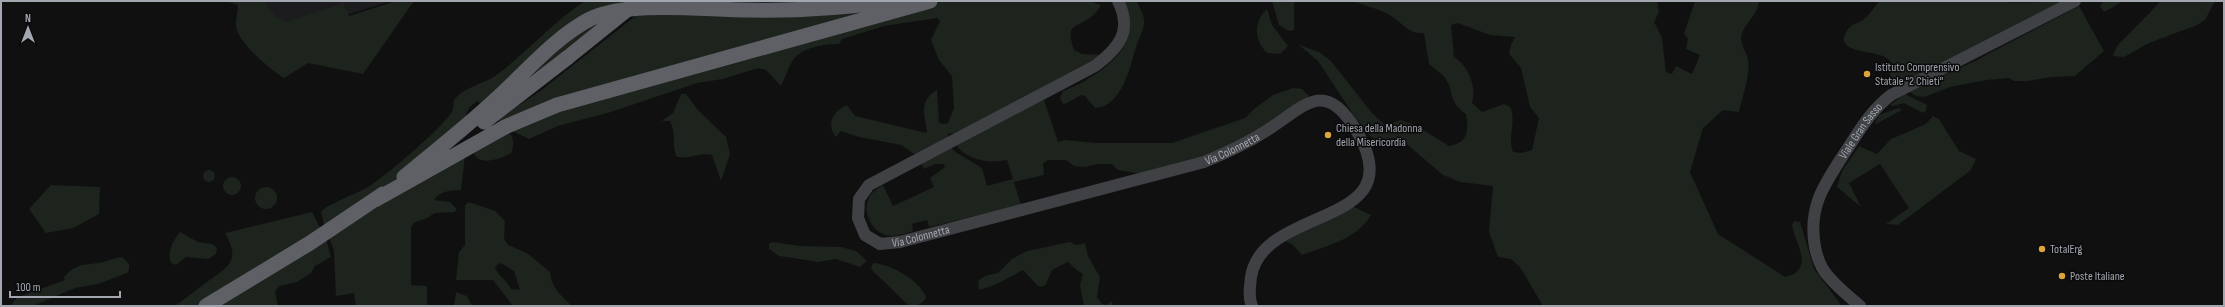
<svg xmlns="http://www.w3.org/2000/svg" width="2225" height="307" viewBox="0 0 2225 307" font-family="'Sofia Sans Condensed',sans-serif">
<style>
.built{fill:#1c1c1e}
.green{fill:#1d231d;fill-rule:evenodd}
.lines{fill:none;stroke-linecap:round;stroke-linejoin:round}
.secondary{stroke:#3f4145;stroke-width:12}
.highway{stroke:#5e6066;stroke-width:15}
.highway-bridge{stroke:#5e6066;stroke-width:15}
.poi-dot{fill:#dca43c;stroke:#0b0b0c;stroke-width:1.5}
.labels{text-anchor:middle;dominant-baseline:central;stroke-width:3;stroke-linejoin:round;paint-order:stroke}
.poi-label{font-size:12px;fill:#a2a7b0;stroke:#0b0b0c;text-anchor:start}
.street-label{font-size:12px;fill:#a2a7b0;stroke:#0b0b0c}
</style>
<rect width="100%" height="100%" fill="#101011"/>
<!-- built -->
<path class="built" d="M259 1H391L349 14 276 28Z"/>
<!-- green -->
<path class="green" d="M226 1H264L275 16 286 22 344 3 349 16 396 1H414L363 74 308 63 284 78C270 69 235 41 236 24 236 17 238 12 238 5Z
M585 1H631L610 9 484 109 478 101C461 110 469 121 461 129 420 167 372 197 325 229L321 212 324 209C337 200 354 195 368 187 382 179 450 122 453 109 454 106 453 103 454 100 465 86 483 85 498 74 528 51 553 22 585 1Z
M899 1H908L499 123V118L539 92 642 11 886 3Z
M941 1H1089L1101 5C1098 9 1096 14 1091 17 1075 29 1065 23 1074 50L1082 54 1101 55 1088 64 954 134 949 133 946 141 917 156 901 145 859 137 841 131 836 137C825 123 834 111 847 105L855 116 927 133C925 115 918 101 937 90L939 123 943 124 948 123 954 108 952 76 939 60 931 40 940 21 937 18 884 26 842 39 839 44C825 44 802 47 793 60 788 68 785 78 781 86L766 70 758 68 723 79 697 83 611 112 558 126 529 139 508 129 548 114Z
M1122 1H1137C1139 9 1145 13 1144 24 1143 32 1138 40 1136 47 1130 67 1122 107 1095 108L1085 96 1081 95 1067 103 1063 104 1060 98 1063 91C1082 85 1127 58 1127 35 1128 24 1124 12 1122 1Z
M1272 1H1294V30L1289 31 1279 25Z
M1352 1H1657L1659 12 1654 22 1662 38 1666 72 1672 74 1676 66 1692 74 1700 55 1686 49 1688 39 1684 34 1695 1H1759C1759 13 1746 22 1742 33 1739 44 1746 50 1748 60 1751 73 1742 98 1739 112L1723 110 1703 128 1690 172 1718 234 1785 277C1816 270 1795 244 1792 225L1794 221 1800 222 1814 269 1842 306H1543L1520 267 1511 259 1498 257 1489 232 1493 186 1460 182 1443 175 1402 140 1379 142 1370 136 1355 117 1318 61 1299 45 1319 52 1331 61 1372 113 1385 125 1401 120 1415 125 1449 146C1468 143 1469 131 1466 114 1448 101 1455 95 1446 79 1443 74 1433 68 1429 64L1424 33C1407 35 1400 19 1386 13 1375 8 1363 5 1352 1ZM1458 23 1490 35 1515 37 1511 45 1509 54 1521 68 1530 107 1539 118 1532 150 1521 153 1513 152C1507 137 1517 121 1510 107L1504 104 1482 112 1472 103C1477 86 1468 66 1454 57L1451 25Z
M1879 1H1999C2017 5 2044 1 2063 1L1895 87 1890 75 1892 63C1888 59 1885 56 1879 55 1868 51 1830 51 1849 28 1852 24 1858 23 1863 20 1869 15 1874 8 1879 1Z
M2104 1H2123L2106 11H2103L2100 6Z
M2161 1H2215L2205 20 2197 25 2149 43 2124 57 2113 56 2117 46Z
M2079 6 2104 51 2075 76 2051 77 2028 81H2014L2009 78 1986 80 1950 87 1924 97 1916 96 1911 93 1910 91 1975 61Z
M1267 9 1272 25 1288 46 1280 54 1267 53C1254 40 1253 22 1267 9Z
M617 11 502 98 564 40Z
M1293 88 1302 89 1309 96 1255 133 1200 159 1142 174 1118 170 1112 164H1098L1084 167 1074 166 1066 160H1048L1043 164 1044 175 1014 182 1021 205 929 227 927 220 912 224 913 231C906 233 899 236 892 236 875 236 862 216 868 200 870 193 877 189 883 185L893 206 934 187 930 178 945 167 943 164H935L924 169 921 163 949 146 957 153 982 168 987 186 1013 179 1007 160C989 164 965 160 955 143L1044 100 1058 142 1065 140 1096 143H1172L1245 118 1254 109 1273 95Z
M681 94H686L698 110 726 137 730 154 721 181 712 155C699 152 687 161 676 156 672 144 676 132 670 121H662L673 113Z
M1905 94 1927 105 1926 111 1923 113 1904 103 1893 106 1890 105Z
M1898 108 1902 110 1876 124 1875 123 1879 115Z
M1933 116 1939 119 1959 151 1976 159 1971 170 1898 225 1886 224 1909 208 1880 164 1849 183 1861 207 1837 187 1842 171 1859 146 1877 154 1891 139 1926 124Z
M508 132C515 138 514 146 511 153 500 159 478 168 473 151Z
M465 155 461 190C452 190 439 191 434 200L450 202 457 209 454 212 435 213 425 219 415 222 411 227V285L427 286V306H356L354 293 336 296 334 251 329 236Z
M203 176a6 6 0 1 1 12 0a6 6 0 1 1-12 0Z
M223 186a9 9 0 1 1 18 0a9 9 0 1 1-18 0Z
M51 185 100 187 99 214 73 228 46 233 29 209Z
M255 198a11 11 0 1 1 22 0a11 11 0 1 1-22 0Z
M469 202 495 211 505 221 504 239 508 245 527 253 550 272C551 287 561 296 572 306H513L493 280H456L459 252 465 245V205ZM501 263 514 271 520 290 511 289C507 281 499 276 495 268L497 265Z
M1350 205 1371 215C1356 240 1328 245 1302 255L1293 245 1282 239Z
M312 212 321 230 197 306H175C186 298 196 290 207 282 229 266 241 261 225 233Z
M180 232 198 242 212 244 217 248 216 254 208 259 186 257 176 265 171 263C167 251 173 241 180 232Z
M326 238 331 257 315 266 311 273 297 282 279 286 275 292 278 306H214Z
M772 242 800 246 841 247 856 251 867 261 860 267 836 259 818 262 787 257 779 256 769 249V244Z
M1070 242 1076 245 1085 243 1088 256 1100 277 1097 297 1102 304 1106 305 1112 301 1113 306H1084L1080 285 1083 274 1078 271 1068 262 1052 270 1046 284 1042 287 1038 286 1023 270 997 284 979 290 978 281 985 276 998 273 1012 259 1027 251Z
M122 257 129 264V270L127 273 98 284 75 288 33 306H10L18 297 65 280 64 277C76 264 82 265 98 263 106 262 113 258 122 257Z
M873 263C890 264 920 280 926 297 923 304 917 306 909 306L871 269Z
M456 292 467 296 472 306H454Z"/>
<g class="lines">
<!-- secondary -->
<g class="secondary">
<path id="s1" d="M1118 1C1133 31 1119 48 1095 66L869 185 859 199 858 218 865 235 880 244 900 242 1204 162C1226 153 1246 144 1266 131 1304 107 1324 77 1356 130 1416 229 1262 204 1251 277 1250 287 1248 297 1252 306"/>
<path id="s2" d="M1860 306C1850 297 1838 288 1829 277 1822 270 1817 257 1815 247 1808 208 1823 186 1844 154 1858 133 1870 111 1891 95L2075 1"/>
</g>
<!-- highway -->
<path class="highway" d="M484 122 567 58
M404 177C434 152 465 128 494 101 523 75 555 37 590 19 631 0 703 10 749 10 796 11 843 8 890 1
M375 200 505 127 557 105 930 1
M206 306 310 243 383 194"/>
<!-- highway-bridge -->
<path class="highway-bridge" d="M567 58 638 1"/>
</g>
<!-- markers -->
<g class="poi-dot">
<circle cx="1867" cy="74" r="4"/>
<circle cx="1328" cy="135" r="4"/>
<circle cx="2042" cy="249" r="4"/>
<circle cx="2062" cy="276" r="4"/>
</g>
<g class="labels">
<!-- poi labels -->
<g class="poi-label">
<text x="1875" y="67">Istituto Comprensivo<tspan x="1875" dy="14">Statale "2 Chieti"</tspan></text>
<text x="1336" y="128">Chiesa della Madonna<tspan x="1336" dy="14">della Misericordia</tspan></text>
<text x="2050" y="249">TotalErg</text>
<text x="2070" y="276">Poste Italiane</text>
</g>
<!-- street labels -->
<g class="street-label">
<text stroke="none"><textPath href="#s2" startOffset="205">Viale Gran Sasso</textPath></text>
<text stroke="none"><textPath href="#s1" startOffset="770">Via Colonnetta</textPath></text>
<text stroke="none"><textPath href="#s1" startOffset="446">Via Colonnetta</textPath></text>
</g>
</g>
<!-- border -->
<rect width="2225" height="307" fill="none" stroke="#a2a7b0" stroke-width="4"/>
<!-- north arrow -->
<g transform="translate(28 28)" stroke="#0b0b0c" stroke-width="3" paint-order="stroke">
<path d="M0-3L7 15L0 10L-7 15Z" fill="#a2a7b0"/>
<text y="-6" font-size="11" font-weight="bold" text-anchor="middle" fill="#a2a7b0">N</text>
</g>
<!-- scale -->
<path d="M10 291v6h110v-6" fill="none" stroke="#a2a7b0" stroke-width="2"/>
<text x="16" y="291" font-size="12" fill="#a2a7b0" stroke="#0b0b0c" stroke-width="3" paint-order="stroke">100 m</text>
</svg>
